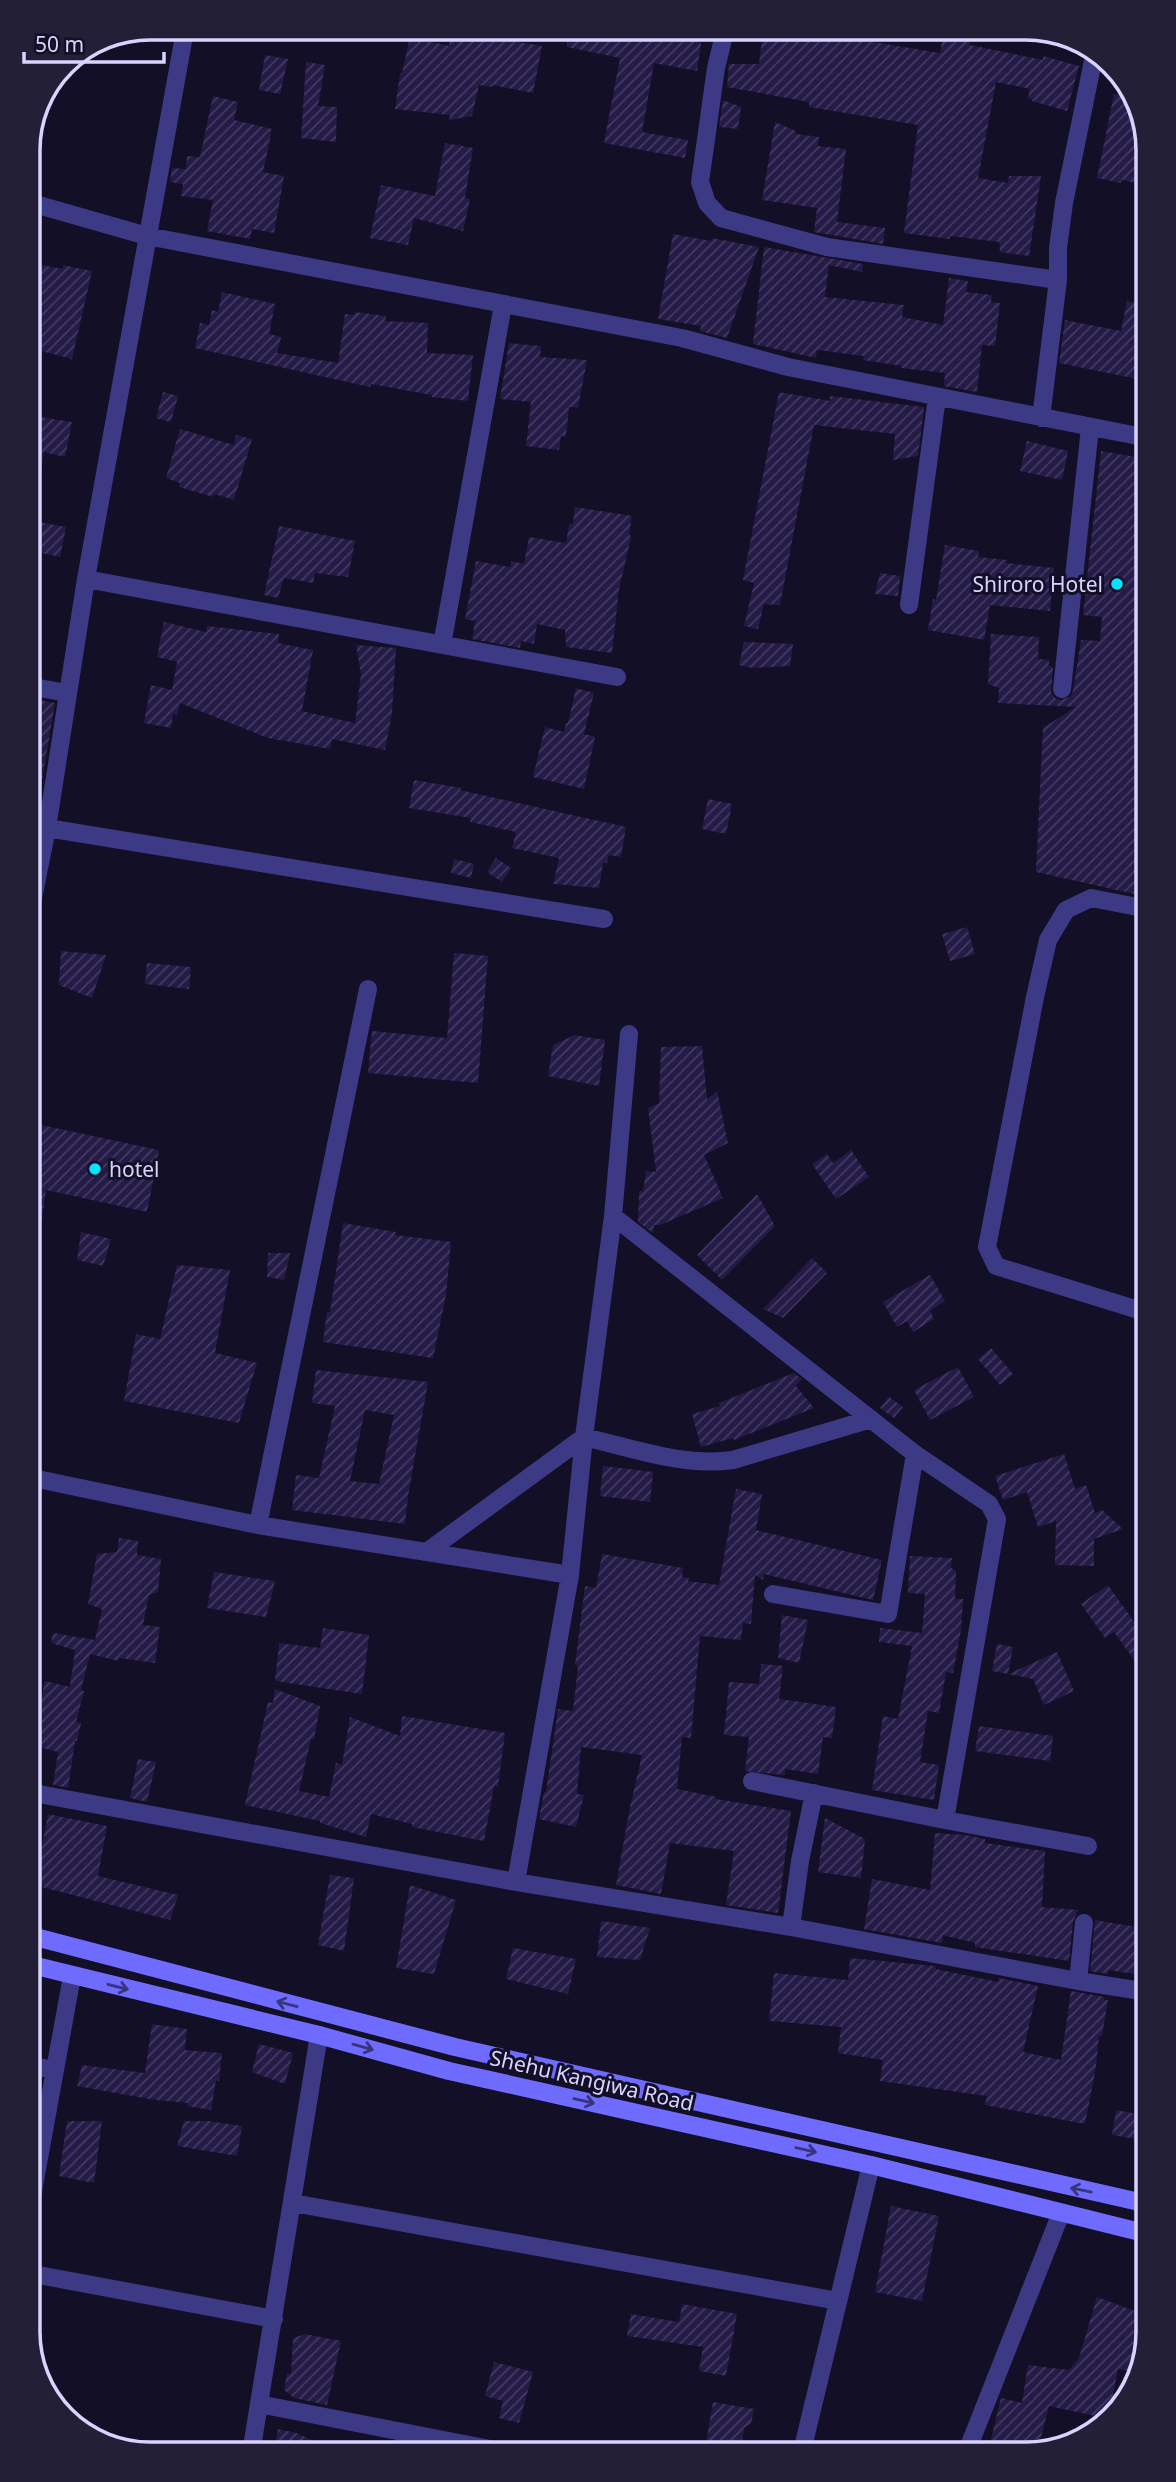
<svg xmlns="http://www.w3.org/2000/svg" width="1176" height="2482" viewBox="0 0 1176 2482" font-family="'Noto Sans',sans-serif">
<style>
.building{fill:url(#building-hatch);fill-rule:evenodd}
.lines{fill:none;stroke-linecap:round;stroke-linejoin:round}
.street{stroke:#3d3a85;stroke-width:18}
.secondary{stroke:#6f6bff;stroke-width:18}
.oneway{stroke:#38347d}
.poi-dot{fill:#00e5ff;stroke:#130f26;stroke-width:2.5}
.labels{text-anchor:middle;dominant-baseline:central;stroke-width:6;stroke-linejoin:round;paint-order:stroke}
.poi-label{font-size:21px;fill:#d9d4ff;stroke:#130f26;text-anchor:end}
.street-label{font-size:21px;fill:#d9d4ff;stroke:#130f26}
.rim{fill:none;stroke:#d9d4ff;stroke-width:3.5}
</style>
<defs>
<pattern id="building-hatch" width="6" height="6" patternUnits="userSpaceOnUse" patternTransform="scale(1.75)"><rect width="6" height="6" fill="#241b47"/><path d="M-1 1l2-2M0 6l6-6M5 7l2-2" fill="none" stroke="#433b63"/></pattern>
</defs>
<rect width="100%" height="100%" fill="#130f26"/>
<!-- building -->
<path class="building" d="M856 30 855 39 940 53 944 30 971 36 970 45 1043 60V56L1079 66 1067 111 1032 101V99L1028 98 1030 89 996 82 978 178 1008 183 1009 176H1041L1029 256 1000 252 999 242 950 236V239L904 233 918 125 809 107V102L727 87 729 64H759L763 31Z
M703 31 697 71 654 63 642 132 688 140 685 158 604 143 620 58 567 47V33Z
M508 33 507 40 542 46 533 93 493 85 492 87 479 85 472 116 449 120 450 115 395 109 400 73H402L410 37 449 46 451 34Z
M265 55 288 59 280 94 259 90Z
M306 62 325 65 318 106 337 107 336 142 301 138Z
M1124 84 1139 104 1148 150V185L1121 180V183L1097 178 1114 94 1122 96Z
M213 96 238 102 234 120 272 129 263 172 284 176 274 233 252 229 250 239 207 231 213 200 181 196 183 184 170 182 172 168 186 169 187 156 200 157Z
M723 100 741 107 738 129 719 127Z
M775 122 796 131V134L819 137 818 146 846 149 837 222 885 228 883 244 814 232 817 208 762 200Z
M445 143 473 148 465 198 470 199 463 231 414 218 408 245 370 238 381 185 435 196Z
M673 234 711 241 712 238 759 247 727 338 700 331 701 326 658 319Z
M764 247 863 264 862 272 829 265 825 297 904 305 902 317 943 325 949 278 968 281 966 292 992 295 991 302 1000 303 995 346 982 345 977 392 944 386 945 373 901 368 902 366 863 360 864 356 817 350 816 358 753 344Z
M28 262 62 269 63 265 92 271 72 359 30 348 40 308 28 306Z
M222 292 275 304 269 334 281 337 277 353 338 363 345 314 354 315 355 312 386 316 385 321 428 323 427 353 473 355 468 401 432 397V395L371 384 370 387 195 348 200 323 209 325 212 310 218 312Z
M1127 301 1148 305V349L1142 380 1059 363 1065 320 1121 331Z
M509 343 541 346 540 357 587 360 578 408 569 407 566 437 561 436 559 450 526 446 531 402 500 399Z
M163 392 178 396 171 422 156 418Z
M779 392 830 401V396L924 407 918 456 893 460 895 434 814 425 780 605 764 604 758 629 744 626 754 583 743 580Z
M28 415 72 422 65 457 44 452 35 497H28Z
M180 429 234 445 236 435 252 439 234 500 214 494 213 497 179 487 180 483 166 478Z
M1027 441 1068 451 1062 480 1020 471Z
M1101 451 1148 459V897L1036 872 1043 728 1076 707 998 703 999 688 988 684 991 634 1039 637 1038 659 1049 660V666L1053 667 1051 693 1056 699 1061 700 1071 696 1073 691 1081 640 1100 641 1102 617 1083 615Z
M575 507 632 516 629 533 631 538 619 589 612 653 566 647 565 630 537 624 534 644 521 641 520 648 472 639 475 621 465 619 476 561 510 567 511 561 524 564 529 537 566 543 569 525 573 523Z
M28 520 66 527 60 557 28 550Z
M279 526 355 541 348 577 315 573 313 583 284 578 278 598 264 595Z
M945 545 979 551 978 557 1007 560 1006 563 1054 568 1050 611 990 605 984 640 928 630 933 599 936 600Z
M880 573 900 576 898 596 875 594Z
M164 622 206 632 207 626 279 634 278 643 313 650 302 711 355 723 361 674 356 645 396 648 392 713 385 750 332 739 330 749 268 738 180 703 177 715 173 714 171 728 144 723 151 685 172 690 177 662 157 657Z
M744 642 793 644 790 666 752 668 739 665Z
M576 688 594 693 584 734 595 737 584 789 533 777 545 727 564 732 566 723H568Z
M39 700 55 703 37 810H28V715H36Z
M414 780 461 788 460 790 626 827 621 857 609 855 607 863H603L599 888 553 884 559 858 512 848 516 832 470 822 471 818 409 808Z
M708 799 732 804 726 834 702 829Z
M496 858 511 868 502 882 487 872Z
M454 859 474 864 471 878 451 873Z
M967 927 975 954 950 961 942 934Z
M61 951 106 955 92 998 59 985Z
M454 953 488 956 478 1083 368 1073 372 1031 447 1038Z
M147 963 191 967 189 989 145 984Z
M575 1035 605 1040 599 1086 548 1076 553 1045Z
M702 1046 707 1100 717 1091 728 1143 704 1155 723 1198 660 1225H654L653 1233 638 1222 639 1191H643L646 1171 656 1172 648 1108 659 1103 661 1047Z
M41 1125 159 1150 147 1212 46 1190 37 1254 28 1253V1202Z
M851 1150 869 1177 836 1199 812 1164 827 1154 833 1163Z
M757 1194 775 1226 722 1280 697 1255Z
M343 1223 396 1232 395 1235 451 1242 446 1295 433 1358 323 1342 327 1312H330Z
M81 1232 111 1239 103 1266 77 1260Z
M268 1253H290L284 1280 267 1277Z
M812 1258 827 1273 783 1318 763 1309Z
M177 1265 230 1270 215 1353 257 1363 239 1423 124 1401 136 1334 160 1339Z
M930 1275 945 1301 930 1311 934 1319 913 1332 907 1321 897 1327 883 1302Z
M991 1348 1013 1374 1000 1385 978 1359Z
M958 1367 974 1397 930 1420 914 1390Z
M316 1370 428 1382 408 1496 405 1524 292 1510 296 1475 319 1478 335 1406 312 1403ZM365 1410 394 1415 379 1484 350 1481Z
M794 1373 802 1379 796 1386 814 1408 734 1440 733 1438 701 1447 692 1414 720 1406 719 1403Z
M889 1397 903 1407 894 1418 880 1408Z
M1064 1454 1075 1489 1086 1485 1095 1513 1102 1510 1123 1529 1094 1539V1566L1055 1565 1056 1521 1038 1527 1027 1492 1003 1500 995 1476Z
M603 1466 653 1472 650 1502 600 1496Z
M736 1489 762 1494 756 1530 882 1560 873 1600 764 1574 763 1580 755 1575 751 1624 743 1623 741 1640 700 1636 691 1738 682 1737 677 1789 717 1797 716 1799 791 1811 778 1913 726 1905 734 1851 670 1843 661 1894 616 1885 630 1807 642 1755 581 1747 577 1794 584 1795 576 1827 539 1819 544 1792H546L558 1709 573 1711 578 1666 575 1665 585 1586 596 1588 602 1554 683 1568 682 1577 689 1578 688 1581 719 1585Z
M119 1538 138 1541 137 1555 161 1559 158 1592 149 1595 143 1625 160 1627 155 1663 119 1658 118 1661 90 1654 81 1690 84 1691 76 1722 81 1723 77 1741H75L68 1788 53 1785 58 1752 38 1747 42 1721 37 1720 45 1681 70 1687 75 1650 51 1643 53 1633 95 1640 102 1609 88 1604 97 1554 117 1552Z
M910 1556 952 1558 951 1568 956 1571 955 1599H963L961 1630 953 1673 946 1672 939 1713 928 1711 920 1762 939 1765 934 1800 872 1790 883 1716 898 1719 912 1646 879 1642 880 1628 922 1633 925 1594 908 1593Z
M214 1572 275 1581 266 1617 207 1608Z
M1108 1585 1139 1629 1148 1622V1679L1114 1632 1105 1638 1081 1604Z
M782 1615 808 1620 799 1663 778 1658Z
M323 1628 369 1635 362 1694 275 1681 279 1643 320 1648Z
M997 1644 1013 1647 1008 1674 992 1671Z
M1057 1652 1074 1691 1044 1705 1033 1679 1008 1674Z
M761 1664 783 1666 779 1699 836 1707 832 1738 823 1737 818 1774 785 1769V1775L745 1771 749 1737 724 1735 729 1682 759 1684Z
M275 1689 320 1706 314 1740 311 1739 299 1791 329 1797 336 1763 342 1765 350 1717 400 1736 402 1716 505 1733 498 1786H494L484 1841 412 1827V1824L371 1814 366 1837 320 1823V1821L245 1805 268 1702 273 1703Z
M979 1726 1053 1736 1050 1761 975 1751Z
M138 1759 156 1762 147 1802 130 1798Z
M48 1814 107 1826 98 1876 178 1895 170 1920 30 1884 41 1851Z
M825 1818 865 1839 861 1878 818 1872Z
M935 1833 966 1835 985 1839V1843L1045 1851 1042 1907 1078 1910 1073 1922 1069 1961 975 1947V1943L943 1935 942 1943 864 1929 872 1879 930 1890Z
M330 1875 354 1878 344 1951 318 1945Z
M410 1885 456 1900 434 1974 396 1968Z
M1095 1920 1148 1929V1976L1108 1970V1974L1090 1971Z
M601 1921 650 1928 640 1960 597 1957Z
M513 1948 576 1959 568 1994 506 1979Z
M850 1958 935 1966 936 1969 998 1982 999 1978 1038 1986 1023 2052 1061 2060 1071 1991 1104 1997V2000H1108L1102 2036H1099L1096 2067 1085 2124 985 2105 987 2096 880 2081 883 2060 838 2053 841 2027 769 2021 774 1973 848 1980Z
M152 2024 187 2029 185 2050 222 2053 219 2081 216 2080 211 2110 187 2106 188 2103 155 2100 77 2086 82 2065 145 2073Z
M259 2044 293 2053 285 2084 252 2072Z
M1116 2110 1148 2116V2141L1112 2135Z
M67 2121H102L94 2183 59 2176Z
M184 2121H208L242 2126 237 2156 177 2146Z
M891 2206 939 2216 922 2301 875 2292Z
M1097 2297 1148 2316V2333L1136 2372 1118 2369 1109 2415 1105 2418 1049 2406 1039 2445 1001 2446 990 2443 1001 2398 1022 2403 1028 2365 1069 2370 1079 2358Z
M682 2304 737 2314 726 2376 699 2371 703 2347 627 2336 631 2314 679 2322Z
M305 2334 341 2341 327 2405 294 2398 284 2390 287 2373 291 2374 293 2338Z
M494 2362 533 2372 519 2423 499 2418 503 2401 485 2396Z
M713 2402 754 2409 751 2424 744 2428 741 2448H705Z
M278 2429 297 2433 335 2452 274 2453Z"/>
<g class="lines">
<!-- street -->
<path class="street" d="M1025 28 1044 32
M725 31 716 68 700 182 707 203 721 218 827 247 1058 280
M28 202 147 236 682 338 788 367 1148 438
M1041 418 1058 280V248L1064 203 1095 51
M86 579 617 677
M909 605 937 397
M442 645 503 305
M28 686 67 693
M1062 689 1090 428
M47 828 604 919
M28 924 47 828 86 579 184 36
M613 1216 915 1454 989 1504 997 1519 945 1820
M1148 1313 996 1266 987 1247 1035 997 1048 940 1066 910 1091 898 1148 909
M28 1477 258 1525 570 1575
M258 1525 368 989
M428 1551 584 1437C632 1448 683 1467 733 1460L871 1419
M773 1594 888 1614 915 1454
M752 1781 945 1820 1088 1846
M28 1792 516 1882 791 1927 1078 1981
M516 1882 570 1575 584 1437 613 1216 629 1034
M1084 1923 1078 1981 1148 1992
M791 1927 800 1861 814 1793
M28 2065 54 2070
M293 2203 838 2301
M28 2219 72 1976
M28 2273 274 2319
M259 2404 495 2450
M969 2446 1061 2213
M803 2447 871 2165
M251 2453 319 2035"/>
<!-- secondary -->
<path class="secondary" d="M28 1935 455 2047 1148 2204
M28 1964 319 2035 449 2071 871 2165 1148 2234"/>
</g>
<!-- one-way arrows -->
<defs><path id="oneway-shaft" d="M-6 0H5M1.5-3L5.5 0L1.5 3" fill="none" stroke-width="1.6" stroke-linecap="round" stroke-linejoin="round" transform="scale(1.75)"/></defs>
<g class="oneway">
<use href="#oneway-shaft" transform="translate(118 1987) rotate(14)"/>
<use href="#oneway-shaft" transform="translate(287 2004) rotate(-165)"/>
<use href="#oneway-shaft" transform="translate(363 2047) rotate(16)"/>
<use href="#oneway-shaft" transform="translate(584 2101) rotate(13)"/>
<use href="#oneway-shaft" transform="translate(806 2150) rotate(13)"/>
<use href="#oneway-shaft" transform="translate(1081 2190) rotate(-168)"/>
</g>
<!-- markers -->
<g class="poi-dot">
<circle cx="1117" cy="584" r="7"/>
<circle cx="95" cy="1169" r="7"/>
</g>
<g class="labels">
<!-- poi labels -->
<g class="poi-label">
<text x="1103" y="584">Shiroro Hotel</text>
<text x="109" y="1169" text-anchor="start">hotel</text>
</g>
<!-- street labels -->
<g class="street-label">
<text transform="translate(592 2080) rotate(13)">Shehu Kangiwa Road</text>
</g>
</g>
<!-- crop -->
<path d="M0 0H1176V2482H0ZM150 40H1026A110 110 0 0 1 1136 150V2332A110 110 0 0 1 1026 2442H150A110 110 0 0 1 40 2332V150A110 110 0 0 1 150 40Z" fill="#231f37" fill-rule="evenodd"/>
<path class="rim" d="M150 40H1026A110 110 0 0 1 1136 150V2332A110 110 0 0 1 1026 2442H150A110 110 0 0 1 40 2332V150A110 110 0 0 1 150 40Z"/>
<!-- scale -->
<path d="M24 52v10h140v-10" fill="none" stroke="#d9d4ff" stroke-width="3.5"/>
<text x="35" y="52" font-size="21" fill="#d9d4ff" stroke="#130f26" stroke-width="5" paint-order="stroke">50 m</text>
</svg>
